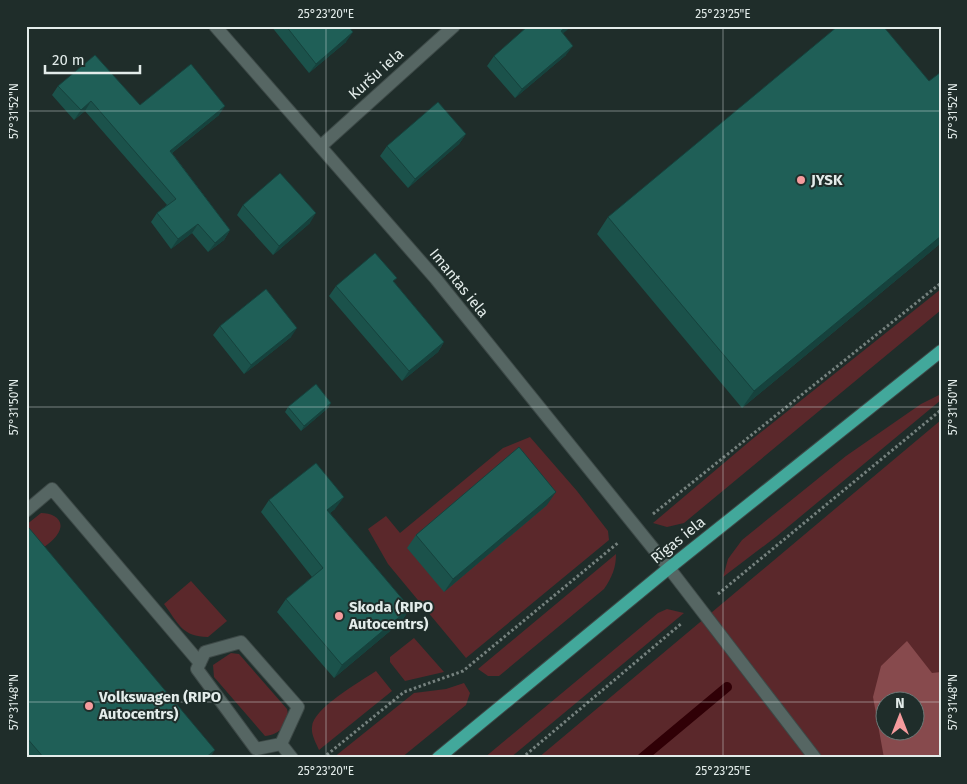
<svg xmlns="http://www.w3.org/2000/svg" width="967" height="784" viewBox="0 0 967 784" font-family="'Fira Sans',sans-serif">
<style>
.green{fill:#5b282b;fill-rule:evenodd}
.forest{fill:#874a4d;fill-rule:evenodd}
.lines{fill:none;stroke-linecap:round;stroke-linejoin:round}
.stream{stroke:#300006;stroke-width:10}
.service-casing{stroke:#3d4947;stroke-width:14}
.minor-casing{stroke:#3d4947;stroke-width:14}
.primary-casing{stroke:#3d4947;stroke-width:14}
.path{stroke:#75817e;stroke-width:3;stroke-dasharray:2.5 2.5;stroke-linecap:butt}
.service{stroke:#566663;stroke-width:12}
.minor{stroke:#566663;stroke-width:12}
.primary{stroke:#42a89b;stroke-width:12}
.wall{fill:#1b524b}
.shaded-wall{fill:#16423d}
.building{fill:#1f5f57;stroke:#16423d}
.ticks{fill:none;stroke:#e3ecea;stroke-width:1;stroke-opacity:0.45}
.poi-dot{fill:#f59b9d;stroke:#1f2d2a;stroke-width:2}
.labels{text-anchor:middle;dominant-baseline:central;stroke-width:4;stroke-linejoin:round;paint-order:stroke}
.street-label{font-size:15px;fill:#e3ecea;stroke:#1f2d2a}
.poi-label{font-size:15px;font-weight:bold;fill:#e3ecea;stroke:#1f2d2a;text-anchor:start}
.neatline{fill:none;stroke:#e3ecea;stroke-width:2}
.ticks-label{font-size:12px;text-anchor:middle;fill:#e3ecea}
</style>
<rect width="100%" height="100%" fill="#1f2d2a"/>
<!-- green -->
<path class="green" d="M941 289V310L684 523 667 527 653 523 750 441Z
M941 394V400L777 536 723 577 728 559 742 540 846 456 921 404Z
M941 420V758H538ZM884 702H914V732H884Z
M530 437 577 491 608 531 609 540 466 658 388 564 368 529 386 516 400 533 503 448Z
M41 513C54 513 67 521 57 535 53 541 44 547 39 551L26 537V525Z
M616 554C616 568 612 577 604 589L499 676H488L478 669Z
M191 581 227 621 208 637C182 637 178 623 164 604Z
M667 609 684 613 510 758H484L658 613Z
M414 638 444 672 405 681 390 662V657Z
M231 653 239 654 287 709C291 723 279 735 265 736L214 677 213 665Z
M376 671 392 691 319 750C316 743 311 735 312 727 313 708 360 682 376 671Z
M464 683 470 693 466 705 401 758H333L414 693 446 689Z"/>
<!-- forest -->
<path class="forest" d="M907 641 932 673 941 672V758H884L873 697 881 666ZM884 702H914V732H884Z"/>
<g class="lines">
<!-- stream -->
<path class="stream" d="M642 758 727 687"/>
<!-- service casing -->
<g class="service-casing">
<path id="service" d="M26 511 52 489 200 663
M669 568 815 758
M281 744 298 707 241 642 205 652 197 669 256 749 281 744 292 758"/>
</g>
<!-- minor casing -->
<g class="minor-casing">
<path id="minor" d="M215 26 436 279 669 568
M321 146 454 26"/>
</g>
<!-- primary casing -->
<g class="primary-casing">
<path id="primary" d="M438 758 669 568 941 351"/>
</g>
<!-- path -->
<path class="path" d="M653 514 941 283
M718 594 941 410
M323 758 404 692 463 671 619 542
M522 758 682 623"/>
<!-- service -->
<use href="#service" class="service"/>
<!-- minor -->
<use href="#minor" class="minor"/>
<!-- primary -->
<use href="#primary" class="primary"/>
</g>
<!-- wall -->
<path class="wall" d="M271 26H348L346 42 309 73Z
M563 34 566 55 515 98 487 66 494 56Z
M58 86 140 105 219 115 172 153 230 230 224 240 208 252 192 233 171 249 151 222 157 213 167 205 85 111 74 120 52 95Z
M466 134 459 144 408 188 380 156 387 146Z
M243 205 310 223 273 255 237 215Z
M608 217 941 243 742 408 597 234Z
M394 282 444 342 438 352 402 381 329 296 336 286Z
M220 326 291 337 244 374 213 335Z
M331 403 328 408 301 431 285 412 288 407Z
M269 500 335 509 330 513 410 608 402 621 334 678 277 612 286 599 312 577 261 512Z
M547 505 444 592 407 548 416 535Z
M26 530 215 750 209 758H26Z"/>
<!-- shaded-wall -->
<path class="shaded-wall" d="M567 26H572L554 41 561 31Z
M353 32 346 42 309 73 316 64Z
M573 46 566 55 515 98 522 89Z
M91 101 85 111 74 120 81 110Z
M225 106 219 115 163 160 170 151Z
M466 134 459 144 408 188 415 179Z
M316 213 310 223 273 255 279 246Z
M198 224 192 233 171 249 178 239Z
M230 230 224 240 208 252 215 243Z
M941 236V243L742 408 754 391Z
M297 328 291 337 244 374 251 365Z
M444 342 438 352 402 381 409 371Z
M331 403 328 408 301 431 304 426Z
M556 492 547 505 444 592 453 579Z
M344 497 335 509 318 522 327 510Z
M410 608 402 621 334 678 342 665Z
M215 750 209 758H205Z"/>
<!-- building -->
<path class="building" d="M286 26H348L353 32 316 64Z
M528 26H567L561 31 573 46 522 89 494 56Z
M838 26H883L929 81 941 72V236L754 391 608 217Z
M95 55 140 105 191 64 225 106 170 151 230 230 215 243 198 224 178 239 157 213 176 199 91 101 81 110 58 86Z
M438 102 466 134 415 179 387 146Z
M280 173 316 213 279 246 243 205Z
M375 253 397 278 393 281 444 342 409 371 336 286Z
M266 289 297 328 251 365 220 326Z
M316 384 331 403 304 426 288 407Z
M519 447 556 492 453 579 416 535Z
M316 463 344 497 327 510 410 608 342 665 286 599 323 568 269 500Z
M29 528 215 750 205 758H44L26 737V530Z"/>
<!-- ticks -->
<path class="ticks" d="M326 26V758M723 26V758M26 111H941M26 407H941M26 702H884M914 702H941"/>
<!-- markers -->
<g class="poi-dot">
<circle cx="801" cy="180" r="5"/>
<circle cx="339" cy="616" r="5"/>
<circle cx="89" cy="706" r="5"/>
</g>
<g class="labels">
<!-- street labels -->
<g class="street-label">
<text transform="translate(376 74) rotate(-42)">Kuršu iela</text>
<text transform="translate(459 283) rotate(51)">Imantas iela</text>
<text transform="translate(678 540) rotate(-39)">Rīgas iela</text>
</g>
<!-- poi labels -->
<g class="poi-label">
<text x="811" y="180">JYSK</text>
<text x="349" y="607">Skoda (RIPO<tspan x="349" dy="17">Autocentrs)</tspan></text>
<text x="99" y="697">Volkswagen (RIPO<tspan x="99" dy="17">Autocentrs)</tspan></text>
</g>
</g>
<!-- border -->
<rect width="967" height="784" fill="none" stroke="#1f2d2a" stroke-width="55"/>
<!-- north arrow -->
<g transform="translate(900 716)"><circle r="24" fill="#1f2d2a" stroke="#6d7977"/>
<path d="M0-4L9 19L0 12L-9 19Z" fill="#f59b9d"/>
<text y="-8" font-size="14" font-weight="bold" text-anchor="middle" fill="#e3ecea">N</text>
</g>
<!-- scale -->
<path d="M45 65v8h95v-8" fill="none" stroke="#e3ecea" stroke-width="2.5"/>
<text x="52" y="65" font-size="15" fill="#e3ecea" stroke="#1f2d2a" stroke-width="4" paint-order="stroke">20 m</text>
<rect x="28" y="28" width="912" height="728" class="neatline"/>
<g class="ticks-label">
<text x="326" y="18">25°23'20"E</text>
<text x="723" y="18">25°23'25"E</text>
<text transform="translate(14 111) rotate(-90)" y="4">57°31'52"N</text>
<text transform="translate(953 111) rotate(-90)" y="4">57°31'52"N</text>
<text transform="translate(14 407) rotate(-90)" y="4">57°31'50"N</text>
<text transform="translate(953 407) rotate(-90)" y="4">57°31'50"N</text>
<text transform="translate(14 702) rotate(-90)" y="4">57°31'48"N</text>
<text transform="translate(953 702) rotate(-90)" y="4">57°31'48"N</text>
<text x="326" y="775">25°23'20"E</text>
<text x="723" y="775">25°23'25"E</text>
</g>
</svg>
